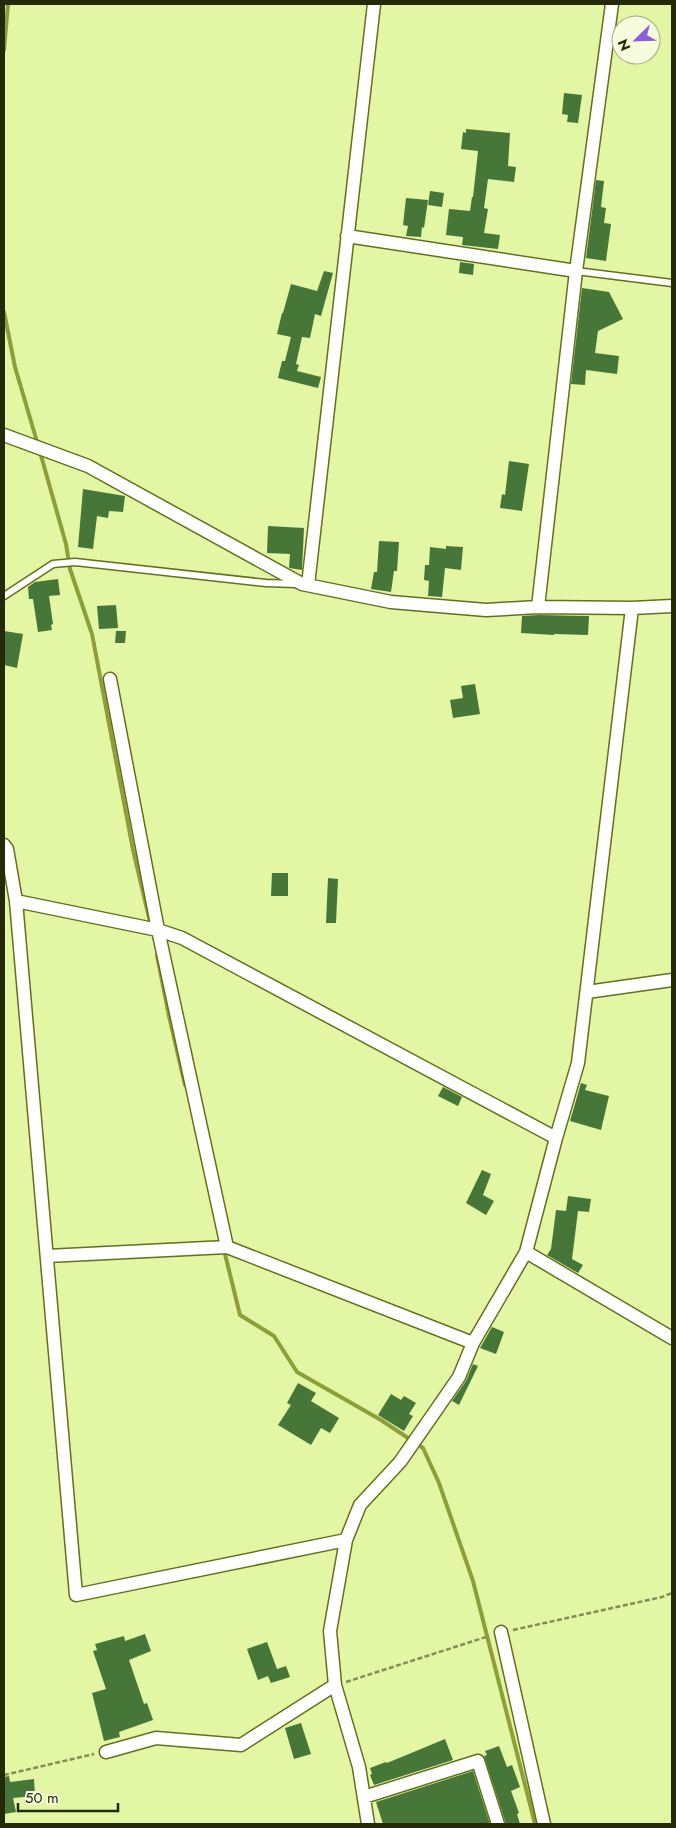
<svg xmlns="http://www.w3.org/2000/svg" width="676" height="1828" viewBox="0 0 676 1828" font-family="Jost,sans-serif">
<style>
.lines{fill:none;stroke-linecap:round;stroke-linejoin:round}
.stream{stroke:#8c9f38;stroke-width:4}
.building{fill:#477738}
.service-casing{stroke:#63701d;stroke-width:9}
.minor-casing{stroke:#63701d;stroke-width:15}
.path{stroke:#818d53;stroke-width:2.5;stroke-dasharray:5 2.5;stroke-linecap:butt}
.service{stroke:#fff;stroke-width:6}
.minor{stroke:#fff;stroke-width:12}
</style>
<rect width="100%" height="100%" fill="#e3f6a3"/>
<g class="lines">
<!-- stream -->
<path class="stream" d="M4 50 8 4
M4 312 15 367 38 445
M40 452 66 544 70 569 92 634 133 850 151 926
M157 955 169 1016 185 1085
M224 1250 240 1315 274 1336 297 1372 381 1420 423 1448 439 1483 473 1581 535 1824"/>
</g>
<!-- building -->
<path class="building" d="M564 93 582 95 578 123 567 122 568 115 562 114Z
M466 129 510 133 508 166 516 167 514 182 488 179 484 208 488 209 484 233 500 235 498 249 462 245 463 237 446 235 449 209 470 211 472 197H473L478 151 461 149 463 132 466 133Z
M596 180 604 181 601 207 606 208 604 223 611 224 606 261 586 258Z
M430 191 444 193 442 207 428 205Z
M406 198 428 200 424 228 422 227 421 237 406 236 408 226 403 225Z
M460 262 474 264 473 275 459 273Z
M324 271 333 273 321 316 315 314 310 338 302 337 296 364 299 365 297 371 321 377 318 388 278 378 282 361H285L291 337 277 334 282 313H283L291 284 317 291Z
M582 288 609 292 623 319 598 331 595 353 619 356 617 374 586 370 585 385 571 384Z
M509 461 529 464 522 511 500 508 502 494 505 495Z
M83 489 125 496 123 512 109 511 108 518 97 516 93 549 78 547Z
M268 526 304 528 302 570 289 568 290 554 267 553Z
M379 541 399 542 397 571H394L391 592 371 589 374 572H377Z
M446 546 463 547 461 570 445 568 442 597 428 596 429 581 424 580 425 565H429L430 547 446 549Z
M58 579 60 595 49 596 53 624 51 625 52 630 38 632 33 599H29L28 587 35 582Z
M116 605 118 628 99 629 97 606Z
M538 615 589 616 588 635 554 634V635L521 633 522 616Z
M4 631 23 634 17 668 4 665Z
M116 631H126L125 643H115Z
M475 684 480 714 453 718 450 700 463 698 461 686Z
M272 873H288V896H271Z
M328 878 338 879 336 923H326Z
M581 1083 587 1085 585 1090 609 1096 601 1130 570 1121Z
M443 1087 462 1097 458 1106 438 1096Z
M482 1170 491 1174 483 1195 494 1201 486 1215 466 1203Z
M568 1196 591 1199 589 1212 578 1211 572 1259 583 1265 578 1273 547 1255 551 1249 556 1210 566 1211Z
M492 1327 504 1332 496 1354 480 1348Z
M473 1364 478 1366 459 1405 452 1401 466 1381Z
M298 1383 316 1393 311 1401 339 1418 330 1433 321 1428 311 1445 278 1425 291 1405 287 1403Z
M391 1394 401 1400 404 1396 416 1403 409 1414 413 1416 404 1431 378 1415Z
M145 1634 151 1651 129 1660 144 1704 147 1703 153 1720 119 1732 120 1737 104 1741 92 1693 106 1689 93 1651 97 1650 95 1644 124 1636 125 1641Z
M267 1642 277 1669 286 1666 290 1677 271 1683 268 1676 258 1680 247 1649Z
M301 1723 311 1754 294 1759 285 1728Z
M445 1739 453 1760 374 1785 370 1775 372 1774 370 1768 386 1762 387 1763Z
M499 1746 507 1767 512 1765 520 1787 511 1791 519 1813 517 1814 520 1824H506L484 1756 487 1755 485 1751Z
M473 1771 490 1824H383L376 1802Z
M9 1776 10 1782 34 1779 35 1796 13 1798 16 1812 4 1814V1777Z"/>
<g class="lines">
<!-- service casing -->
<g class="service-casing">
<path id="service" d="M576 271 672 283
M4 596 53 564 75 562 266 583 296 584"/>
</g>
<!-- minor casing -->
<g class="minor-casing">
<path id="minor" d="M347 236 576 271
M4 435 88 466 302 584 391 602 486 610 538 607 632 608 672 606
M308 585 374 4
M538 607 576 271 612 4
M110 679 158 930 227 1247
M4 845 7 849 16 901 76 1595 346 1540
M16 901 158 930 182 938 556 1138
M587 992 672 980
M526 1252 672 1338
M47 1256 227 1247 473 1343
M501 1632 544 1824
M106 1752 156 1738 241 1745 335 1685
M364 1797 478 1761 498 1824
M368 1824 359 1767 335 1685 330 1631 346 1540 360 1505 400 1462 459 1377 473 1343 526 1252 556 1138 578 1063 632 608"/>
</g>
<!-- path -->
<path class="path" d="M513 1630 662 1597 672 1593
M346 1682 489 1636
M4 1775 94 1754"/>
<!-- service -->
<use href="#service" class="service"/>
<!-- minor -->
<use href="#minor" class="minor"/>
</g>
<!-- border -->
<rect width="676" height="1828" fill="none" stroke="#242a08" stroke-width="10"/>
<!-- north arrow -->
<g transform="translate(636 40) rotate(247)"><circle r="24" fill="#f5fddd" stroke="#a1a988"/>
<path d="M0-4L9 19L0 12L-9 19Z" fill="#8e5fd8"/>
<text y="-8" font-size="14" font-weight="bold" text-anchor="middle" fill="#242a08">N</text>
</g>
<!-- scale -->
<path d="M18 1803v8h100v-8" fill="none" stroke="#242a08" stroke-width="2.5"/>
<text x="25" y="1803" font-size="15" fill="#242a08" stroke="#f5fddd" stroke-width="4" paint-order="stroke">50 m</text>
</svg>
